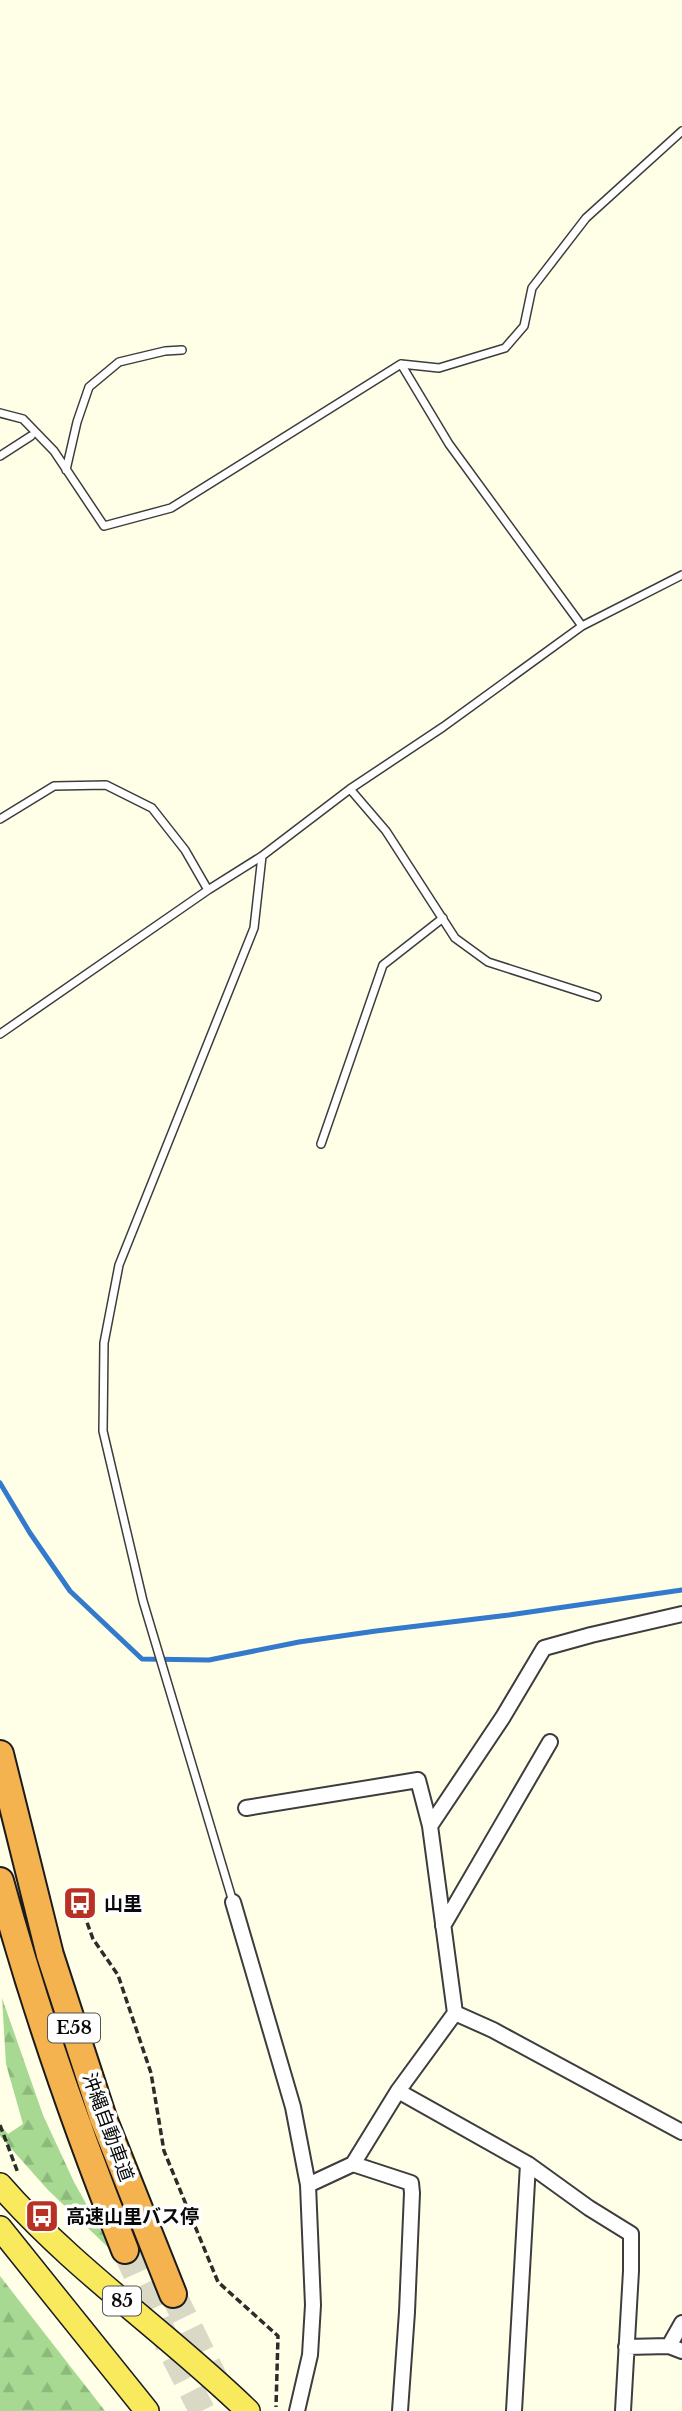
<svg xmlns="http://www.w3.org/2000/svg" width="682" height="2411" viewBox="0 0 682 2411" font-family="'Libre Baskerville','Noto Sans JP',serif">
<style>
.forest{fill:url(#forest-firs)}
.lines{fill:none;stroke-linecap:round;stroke-linejoin:round}
.stream{stroke:#337acd;stroke-width:5}
.highway-tunnel{stroke:#dad9c6;stroke-width:26;stroke-dasharray:26 13;stroke-linecap:butt}
.lane-casing{stroke:#3d3d3d;stroke-width:10}
.street-casing{stroke:#3d3d3d;stroke-width:18}
.primary-casing{stroke:#1b1b1b;stroke-width:26}
.highway-casing{stroke:#1b1b1b;stroke-width:30}
.path{stroke:#2c2c2c;stroke-width:3.5;stroke-dasharray:7 3.5;stroke-linecap:butt}
.lane{stroke:#fff;stroke-width:7}
.street{stroke:#fff;stroke-width:14}
.primary{stroke:#f9e95d;stroke-width:23}
.highway{stroke:#f5b34f;stroke-width:26}
.labels{text-anchor:middle;dominant-baseline:central;stroke-width:7;stroke-linejoin:round;paint-order:stroke}
.shield{fill:#fff;stroke:#545454;stroke-width:2}
.shield-label{font-size:18px;font-weight:bold;fill:#0a0a0a}
.poi-label{font-size:19px;font-weight:bold;fill:#0a0a0a;stroke:#fff;text-anchor:start}
.street-label{font-size:19px;fill:#0a0a0a;stroke:#fff}
</style>
<defs>
<pattern id="forest-firs" width="22" height="20" patternUnits="userSpaceOnUse" patternTransform="scale(1.75)"><rect width="22" height="20" fill="#a7d992"/><path d="M5 1l3.5 6h-7zM16 11l3.5 6h-7z" fill="#8eb97d"/></pattern>
</defs>
<rect width="100%" height="100%" fill="#fffee7"/>
<!-- forest -->
<path class="forest" d="M2 1998 43 2115 74 2182 113 2252 48 2190 0 2136V2125L8 2134 23 2124 6 2064Z
M0 2276 105 2411H0Z"/>
<g class="lines">
<!-- stream -->
<path class="stream" d="M0 1483 30 1533 70 1591 142 1659 209 1660 299 1642 376 1631 509 1615 682 1590"/>
<!-- highway-tunnel -->
<path class="highway-tunnel" d="M125 2250 171 2350 202 2411
M173 2294 217 2383"/>
<!-- lane casing -->
<g class="lane-casing">
<path id="lane" d="M401 364 449 444 582 626
M0 413 23 419 54 451 104 526 171 508 401 364 439 368 505 348 524 326 532 288 586 218 682 131
M0 456 31 436
M66 470 77 422 89 387 119 362 165 351 182 350
M350 789 386 831 455 938 488 962 597 997
M0 819 54 786 106 785 152 808 185 850 208 890
M0 1034 208 890 262 856 350 789 443 727 582 626 682 575
M321 1144 383 965 443 918
M233 1902 143 1601 103 1431 104 1343 119 1265 254 928 262 856"/>
</g>
<!-- street casing -->
<g class="street-casing">
<path id="street" d="M246 1808 418 1780 430 1826 455 2013 398 2091 353 2164 411 2183 412 2193 407 2312 400 2411
M430 1826 503 1717 544 1648 591 1635 682 1614
M233 1902 293 2107 308 2185 313 2305 310 2355 297 2411
M443 1926 550 1742
M455 2013 493 2030 682 2132
M398 2091 528 2164 589 2208 631 2234V2271L623 2411
M308 2185 353 2164
M669 2346 682 2323
M626 2347 669 2346 682 2351
M514 2411 528 2164"/>
</g>
<!-- primary casing -->
<g class="primary-casing">
<path id="primary" d="M0 2185C74 2270 168 2333 248 2411
M0 2228 147 2411"/>
</g>
<!-- highway casing -->
<g class="highway-casing">
<path id="highway" d="M0 1754 50 1955 103 2118 173 2294
M0 1881C34 2007 77 2129 125 2250"/>
</g>
<!-- path -->
<path class="path" d="M80 1903 93 1939 118 1975 151 2073 164 2151 218 2282 278 2336 276 2407
M0 2125 18 2173"/>
<!-- lane -->
<use href="#lane" class="lane"/>
<!-- street -->
<use href="#street" class="street"/>
<!-- primary -->
<use href="#primary" class="primary"/>
<!-- highway -->
<use href="#highway" class="highway"/>
</g>
<!-- icons -->
<defs>
<g id="bus-square" transform="scale(1.75)"><rect x="-9" y="-9" width="18" height="18" rx="4" fill="#b93123" stroke="#fff"/><path d="M-5-6H5V4H4V6H2V4H-2V6H-4V4H-5ZM-3.5-4V0h7V-4ZM-3.5 1.2v1.5H-2V1.2ZM2 1.2v1.5H3.5V1.2Z" fill="#fff"/></g>
</defs>
<g fill-rule="evenodd">
<use href="#bus-square" x="80" y="1903"/>
<use href="#bus-square" x="42" y="2216"/>
</g>
<g class="labels">
<!-- shield labels -->
<g class="shield">
<rect x="48" y="2013.5" width="52" height="29" rx="5"/>
<rect x="103" y="2286.5" width="38" height="29" rx="5"/>
</g>
<g class="shield-label">
<text x="74" y="2028">E58</text>
<text x="122" y="2301">85</text>
</g>
<!-- poi labels -->
<g class="poi-label">
<text x="104" y="1903">山里</text>
<text x="66" y="2216">高速山里バス停</text>
</g>
<!-- street labels -->
<g class="street-label">
<text transform="translate(108 2127) rotate(70)">沖縄自動車道</text>
</g>
</g>
</svg>
